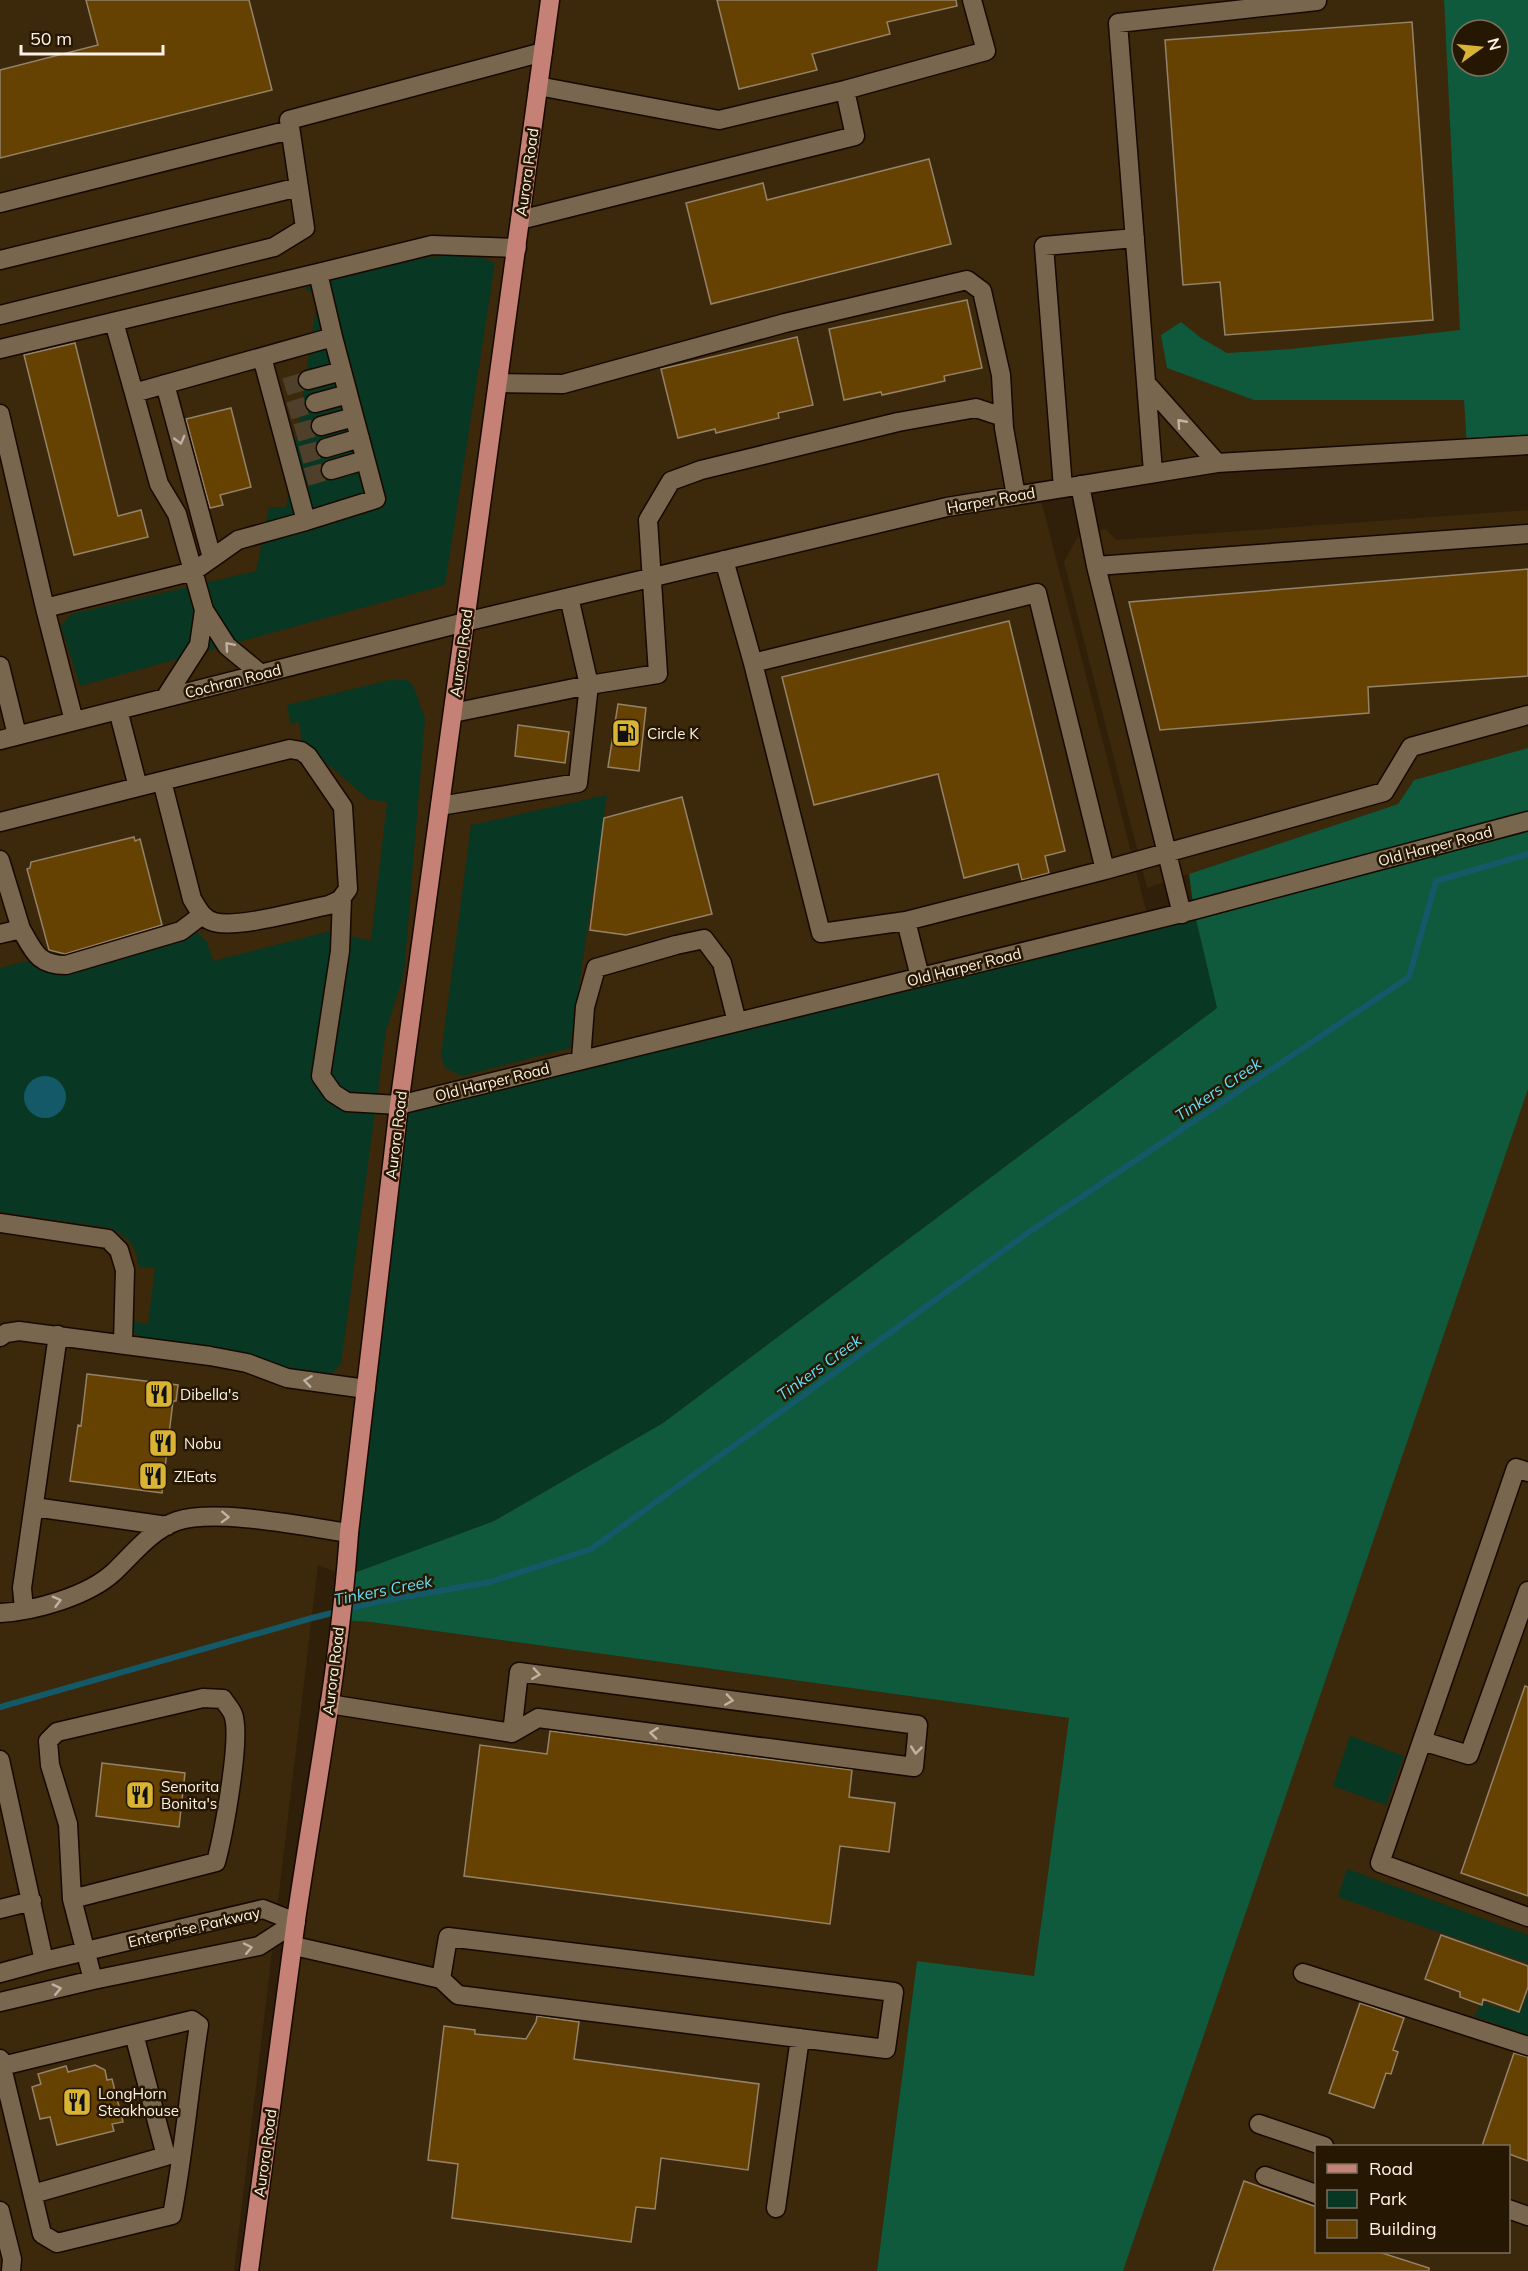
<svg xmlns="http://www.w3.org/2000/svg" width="1528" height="2271" viewBox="0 0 1528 2271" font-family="Mulish,sans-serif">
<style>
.built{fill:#3c280b;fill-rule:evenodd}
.green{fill:#083723}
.forest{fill:#0f593c;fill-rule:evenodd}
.water{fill:#145967}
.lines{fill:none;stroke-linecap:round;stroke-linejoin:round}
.stream{stroke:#145967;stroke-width:6}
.building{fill:#654102;stroke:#95826a;stroke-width:1.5}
.minor-tunnel{stroke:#4f402b;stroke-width:18;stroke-dasharray:18 9;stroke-linecap:butt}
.minor-casing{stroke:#170900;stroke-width:21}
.major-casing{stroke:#170900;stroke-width:21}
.minor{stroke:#78664e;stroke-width:18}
.major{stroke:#c58175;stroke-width:18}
.oneway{stroke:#c1b3a1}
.labels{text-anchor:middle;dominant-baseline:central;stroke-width:5;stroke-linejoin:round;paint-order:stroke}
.street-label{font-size:15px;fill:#fdf2e5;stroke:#261702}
.poi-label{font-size:15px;fill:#fdf2e5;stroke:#261702;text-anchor:start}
.water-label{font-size:16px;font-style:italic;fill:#64dffb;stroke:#261702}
</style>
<rect width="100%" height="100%" fill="#30200a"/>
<!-- built -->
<path class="built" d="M0 0H1444L1467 449 1217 463 1039 492 1149 922 346 1576 318 1565 234 2271H0Z
M1528 510V748L1414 780 1398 804 1147 888 1064 562 1080 533 1106 529 1116 540Z
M1528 1083V2271H1121ZM1316 2146H1508V2252H1316Z
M340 1620 370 1622 1069 1718 1034 1977 917 1961 877 2271H249Z"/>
<!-- green -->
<path class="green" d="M473 254 495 263 445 585 80 686 61 626 71 614 256 571 269 507H286L318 295 305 289 325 275 431 257Z
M390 680H406L413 685 425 719 404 973 386 1031 341 1364 330 1375 280 1369 142 1340 134 1332 131 1321 148 1324 155 1268 139 1267C136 1245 130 1239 111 1228L0 1212V968L35 959 57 972 172 944 181 928 190 926 207 942 213 961 331 931 371 941 387 802 368 799 302 742 299 721 291 725 287 705Z
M607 795 570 1048 462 1076 445 1068 441 1055 471 825Z
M1194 910 1217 1008 663 1423 494 1521 346 1576 399 1105Z
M1350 1736 1404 1756 1386 1805 1333 1786Z
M1347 1869 1528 1935V1963L1338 1897Z
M1528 1993V2035L1474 2016 1482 2003 1520 2013Z"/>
<!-- forest -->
<path class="forest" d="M1444 0H1528V445L1467 449 1464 400H1254L1167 368 1161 335 1181 322 1201 338 1227 353 1291 349 1460 330ZM1462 30H1498V66H1462Z
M1528 748V1089L1123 2271H877L917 1961 1034 1976 1069 1718 370 1622 340 1620 346 1576 494 1521 663 1423 1217 1008 1194 911 1189 874 1398 804 1414 780Z"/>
<!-- water -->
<path class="water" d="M24 1097a21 21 0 1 1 42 0a21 21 0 1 1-42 0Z"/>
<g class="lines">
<!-- stream -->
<path class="stream" d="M0 1707 312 1618 376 1602 490 1582 591 1549 1032 1230 1409 977 1436 881 1528 854"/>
</g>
<!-- building -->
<path class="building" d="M86 0H249L272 90 0 158V70L98 45Z
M717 0H956L957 6 887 22 890 34 812 54 817 70 739 89Z
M1412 22 1433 320 1225 335 1220 282 1183 285 1165 40Z
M929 159 951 244 711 304 686 203 763 183 767 200Z
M967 300 982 368 944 376 945 381 882 395 881 392 844 400 829 329Z
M797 337 813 405 778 413 779 418 716 433 715 429 678 438 661 369Z
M75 343 118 516 141 510 148 537 74 555 24 355Z
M231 408 251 487 220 495 223 505 210 508 186 419Z
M1528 569V676L1368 687 1369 713 1160 730 1129 602Z
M1009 621 1065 851 1045 856 1049 873 1022 880 1018 864 964 878 938 774 814 805 782 677Z
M618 704 646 708 639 771 608 767Z
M518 725 569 732 565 763 515 756Z
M682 797 712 914 626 935 590 930 604 818Z
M134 837 135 841 140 839 162 925 65 954 49 950 27 869 30 868 31 862Z
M87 1374 178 1385 176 1401H173L162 1493 70 1481 78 1425 81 1426Z
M1525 1686 1528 1687V1896L1461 1873Z
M550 1731 852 1770 849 1797 895 1803 889 1852 840 1846 830 1924 464 1876 480 1745 547 1754Z
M102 1763 185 1773 179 1827 96 1816Z
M1441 1935 1528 1966V1987L1519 2012 1483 1999 1482 2005 1460 1997V1992L1425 1979Z
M1360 2003 1404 2018 1393 2050 1398 2052 1391 2074 1386 2073 1374 2108 1329 2093Z
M537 2016 579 2022 574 2059 759 2084 748 2170 661 2158 655 2209 636 2207 631 2242 452 2218 458 2164 428 2160 444 2026 475 2030V2034L526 2039 536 2022Z
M1514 2053 1528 2057V2161L1509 2154V2146H1482Z
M95 2065 105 2070 107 2080 112 2079 123 2122 112 2124 114 2131 57 2145 50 2117 40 2119 32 2087 41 2084 38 2074 66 2066 68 2072Z
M1244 2181 1317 2207V2252H1379L1429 2268V2271H1213Z"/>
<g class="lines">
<!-- minor-tunnel -->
<path class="minor-tunnel" d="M285 387 308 380
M289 411 315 403
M296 433 321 426
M301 455 326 448
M306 477 331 470"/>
<!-- minor casing -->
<g class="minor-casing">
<path id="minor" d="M845 90 986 51 972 0
M0 203 290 130
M520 220 855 136 845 90 719 120 538 86
M0 260 299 187
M0 315 274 247 305 228 289 120 543 52
M114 322 134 393
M0 349 318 273
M262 357 306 521
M308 380 342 371
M498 383 563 384 785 323 967 280 982 291 1001 375 1004 428 1016 496
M1146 383 1217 463
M165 384 212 558
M315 403 348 394
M0 414 45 608
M321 426 354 417
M326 448 360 438
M331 470 365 460
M1153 472 1118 23 1317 1
M1080 485 1096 566 1528 534
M1063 488 1044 246 1135 238
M724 560 753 663 821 933 906 921 920 977
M1096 566 1182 914
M753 663 1037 593 1105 870 1384 792 1411 747 1528 715
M0 666 17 735
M261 674 227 646 204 610 177 514 159 484 134 393 333 337
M165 698 199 645 204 610
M453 713 589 685 658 674 648 520 671 481 701 470 898 422 976 408 1003 417
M74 721 45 608 194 571 238 540 306 521 376 499 333 337 318 273 432 245 517 248
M0 740 465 622 947 507 1217 463 1528 445
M138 787 290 749 301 751 308 756 343 807 348 889 340 900 329 905C303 910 236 929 214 922 202 919 198 908 192 899L162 781
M440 806 578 783 589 685 569 597
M0 822 138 787 118 710
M0 860 21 929 0 934
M342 898 340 951 321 1076 333 1093 347 1102 399 1105 1194 910 1528 821
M906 921 1105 870
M21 929C34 952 38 965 66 965L181 931 202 915
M581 1060 585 1007 596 968 676 945 704 939 722 963 737 1022
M0 1223 108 1239 119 1250 125 1270 123 1343
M0 1337 6 1333 19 1331 210 1356 247 1363 287 1378 366 1389
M1528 1472 1516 1468 1380 1863 1528 1917
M34 1507 167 1526
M24 1609 22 1588 58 1335
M0 1613C35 1611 88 1596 114 1572 134 1553 151 1530 177 1521 216 1508 306 1527 349 1533
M329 1704 512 1733 538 1718 914 1767 918 1725 519 1672 512 1733
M1422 1741 1469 1755 1528 1591
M0 1760 44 1961
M72 1899 216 1862C223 1836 242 1737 233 1714 231 1709 226 1704 223 1699L203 1698 57 1732 48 1741 50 1765 68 1824 72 1899 93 1980
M0 1909 32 1901
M294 1946 441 1979 458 1995 886 2049 894 1992 448 1937 441 1979
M0 1973 44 1961 263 1909 296 1922
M1303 1973 1528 2046
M0 2002 93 1980 259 1946 296 1922
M0 2059 42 2234 57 2243 172 2215C184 2152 189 2089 199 2025L192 2020 2 2066
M1259 2124 1324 2146
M1265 2176 1316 2194
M33 2194 166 2156 134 2034
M776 2208 800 2038
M1508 2209 1528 2216
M0 2211 12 2259 11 2271"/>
</g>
<!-- major casing -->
<g class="major-casing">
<path id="major" d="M249 2271C265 2154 280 2037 296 1920 315 1791 340 1663 349 1533L399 1105 550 0"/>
</g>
<!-- minor -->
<use href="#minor" class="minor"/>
<!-- major -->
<use href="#major" class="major"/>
</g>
<!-- one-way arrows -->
<defs><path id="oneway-chevron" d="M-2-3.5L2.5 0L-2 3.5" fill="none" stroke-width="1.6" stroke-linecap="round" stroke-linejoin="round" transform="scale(1.5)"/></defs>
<g class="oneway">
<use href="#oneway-chevron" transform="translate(1181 423) rotate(-132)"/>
<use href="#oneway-chevron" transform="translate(180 440) rotate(75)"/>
<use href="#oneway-chevron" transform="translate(229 646) rotate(-131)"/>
<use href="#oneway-chevron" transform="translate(308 1381) rotate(-172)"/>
<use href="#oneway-chevron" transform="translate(225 1517) rotate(2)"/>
<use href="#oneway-chevron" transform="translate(57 1601) rotate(-15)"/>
<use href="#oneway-chevron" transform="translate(536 1674) rotate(8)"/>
<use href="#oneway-chevron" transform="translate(729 1700) rotate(8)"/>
<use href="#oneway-chevron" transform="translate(654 1733) rotate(-173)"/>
<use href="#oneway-chevron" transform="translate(916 1750) rotate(96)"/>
<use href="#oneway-chevron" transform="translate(248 1948) rotate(-12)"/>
<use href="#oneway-chevron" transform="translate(57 1989) rotate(-13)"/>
</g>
<!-- icons -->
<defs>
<g id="fuel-square" transform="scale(1.5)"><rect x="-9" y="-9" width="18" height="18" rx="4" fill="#d9b334" stroke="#261702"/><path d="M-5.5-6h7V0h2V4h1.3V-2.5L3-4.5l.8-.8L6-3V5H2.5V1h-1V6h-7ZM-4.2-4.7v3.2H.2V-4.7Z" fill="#111"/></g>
<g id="restaurant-square" transform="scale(1.5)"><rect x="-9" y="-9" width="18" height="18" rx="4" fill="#d9b334" stroke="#261702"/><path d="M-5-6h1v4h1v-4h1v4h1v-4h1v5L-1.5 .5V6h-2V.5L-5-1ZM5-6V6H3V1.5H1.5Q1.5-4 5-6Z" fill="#111"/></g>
</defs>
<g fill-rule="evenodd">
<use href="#fuel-square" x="626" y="733"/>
<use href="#restaurant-square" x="159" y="1394"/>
<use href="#restaurant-square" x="163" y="1443"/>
<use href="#restaurant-square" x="153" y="1476"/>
<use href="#restaurant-square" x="140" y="1795"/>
<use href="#restaurant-square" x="77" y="2102"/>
</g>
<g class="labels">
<!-- street labels -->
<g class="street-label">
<text transform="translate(527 172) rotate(-82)">Aurora Road</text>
<text transform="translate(991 500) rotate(-10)">Harper Road</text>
<text transform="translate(461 653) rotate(-82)">Aurora Road</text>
<text transform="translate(233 681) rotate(-14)">Cochran Road</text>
<text transform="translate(1435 846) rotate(-15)">Old Harper Road</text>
<text transform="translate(964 967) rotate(-14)">Old Harper Road</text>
<text transform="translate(492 1082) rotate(-14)">Old Harper Road</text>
<text transform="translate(396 1135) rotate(-83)">Aurora Road</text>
<text transform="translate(333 1671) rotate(-83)">Aurora Road</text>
<text transform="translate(194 1927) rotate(-13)">Enterprise Parkway</text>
<text transform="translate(265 2153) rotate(-82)">Aurora Road</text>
</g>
<!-- poi labels -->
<g class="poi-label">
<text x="647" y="733">Circle K</text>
<text x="180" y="1394">Dibella's</text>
<text x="184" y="1443">Nobu</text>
<text x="174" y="1476">Z!Eats</text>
<text x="161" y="1786">Senorita<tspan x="161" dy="17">Bonita's</tspan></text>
<text x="98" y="2093">LongHorn<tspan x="98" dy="17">Steakhouse</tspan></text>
</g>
<!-- water labels -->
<g class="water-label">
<text transform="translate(1218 1089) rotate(-34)">Tinkers Creek</text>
<text transform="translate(819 1367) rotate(-36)">Tinkers Creek</text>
<text transform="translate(383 1590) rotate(-11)">Tinkers Creek</text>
</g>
</g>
<!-- legend -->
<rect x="1315" y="2145" width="195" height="108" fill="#261702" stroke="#7c6f5d" stroke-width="1.5"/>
<rect x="1327" y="2164" width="30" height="9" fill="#c58175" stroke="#7c6f5d" stroke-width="1.5"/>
<text x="1369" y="2175" font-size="18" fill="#fdf2e5">Road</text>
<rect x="1327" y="2190" width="30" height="18" fill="#083723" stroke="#7c6f5d" stroke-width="1.5"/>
<text x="1369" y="2205" font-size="18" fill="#fdf2e5">Park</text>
<rect x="1327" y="2220" width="30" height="18" fill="#654102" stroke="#7c6f5d" stroke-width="1.5"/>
<text x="1369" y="2235" font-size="18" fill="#fdf2e5">Building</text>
<!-- north arrow -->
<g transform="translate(1480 48) rotate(75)"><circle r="28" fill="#261702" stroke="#7c6f5d" stroke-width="1.5"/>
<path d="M0-4.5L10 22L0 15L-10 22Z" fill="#d9b334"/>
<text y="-9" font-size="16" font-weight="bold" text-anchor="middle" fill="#fdf2e5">N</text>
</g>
<!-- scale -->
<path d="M21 45v9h142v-9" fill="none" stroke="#fdf2e5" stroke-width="3"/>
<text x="30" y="45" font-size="18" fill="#fdf2e5" stroke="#261702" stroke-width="4.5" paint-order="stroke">50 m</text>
</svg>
